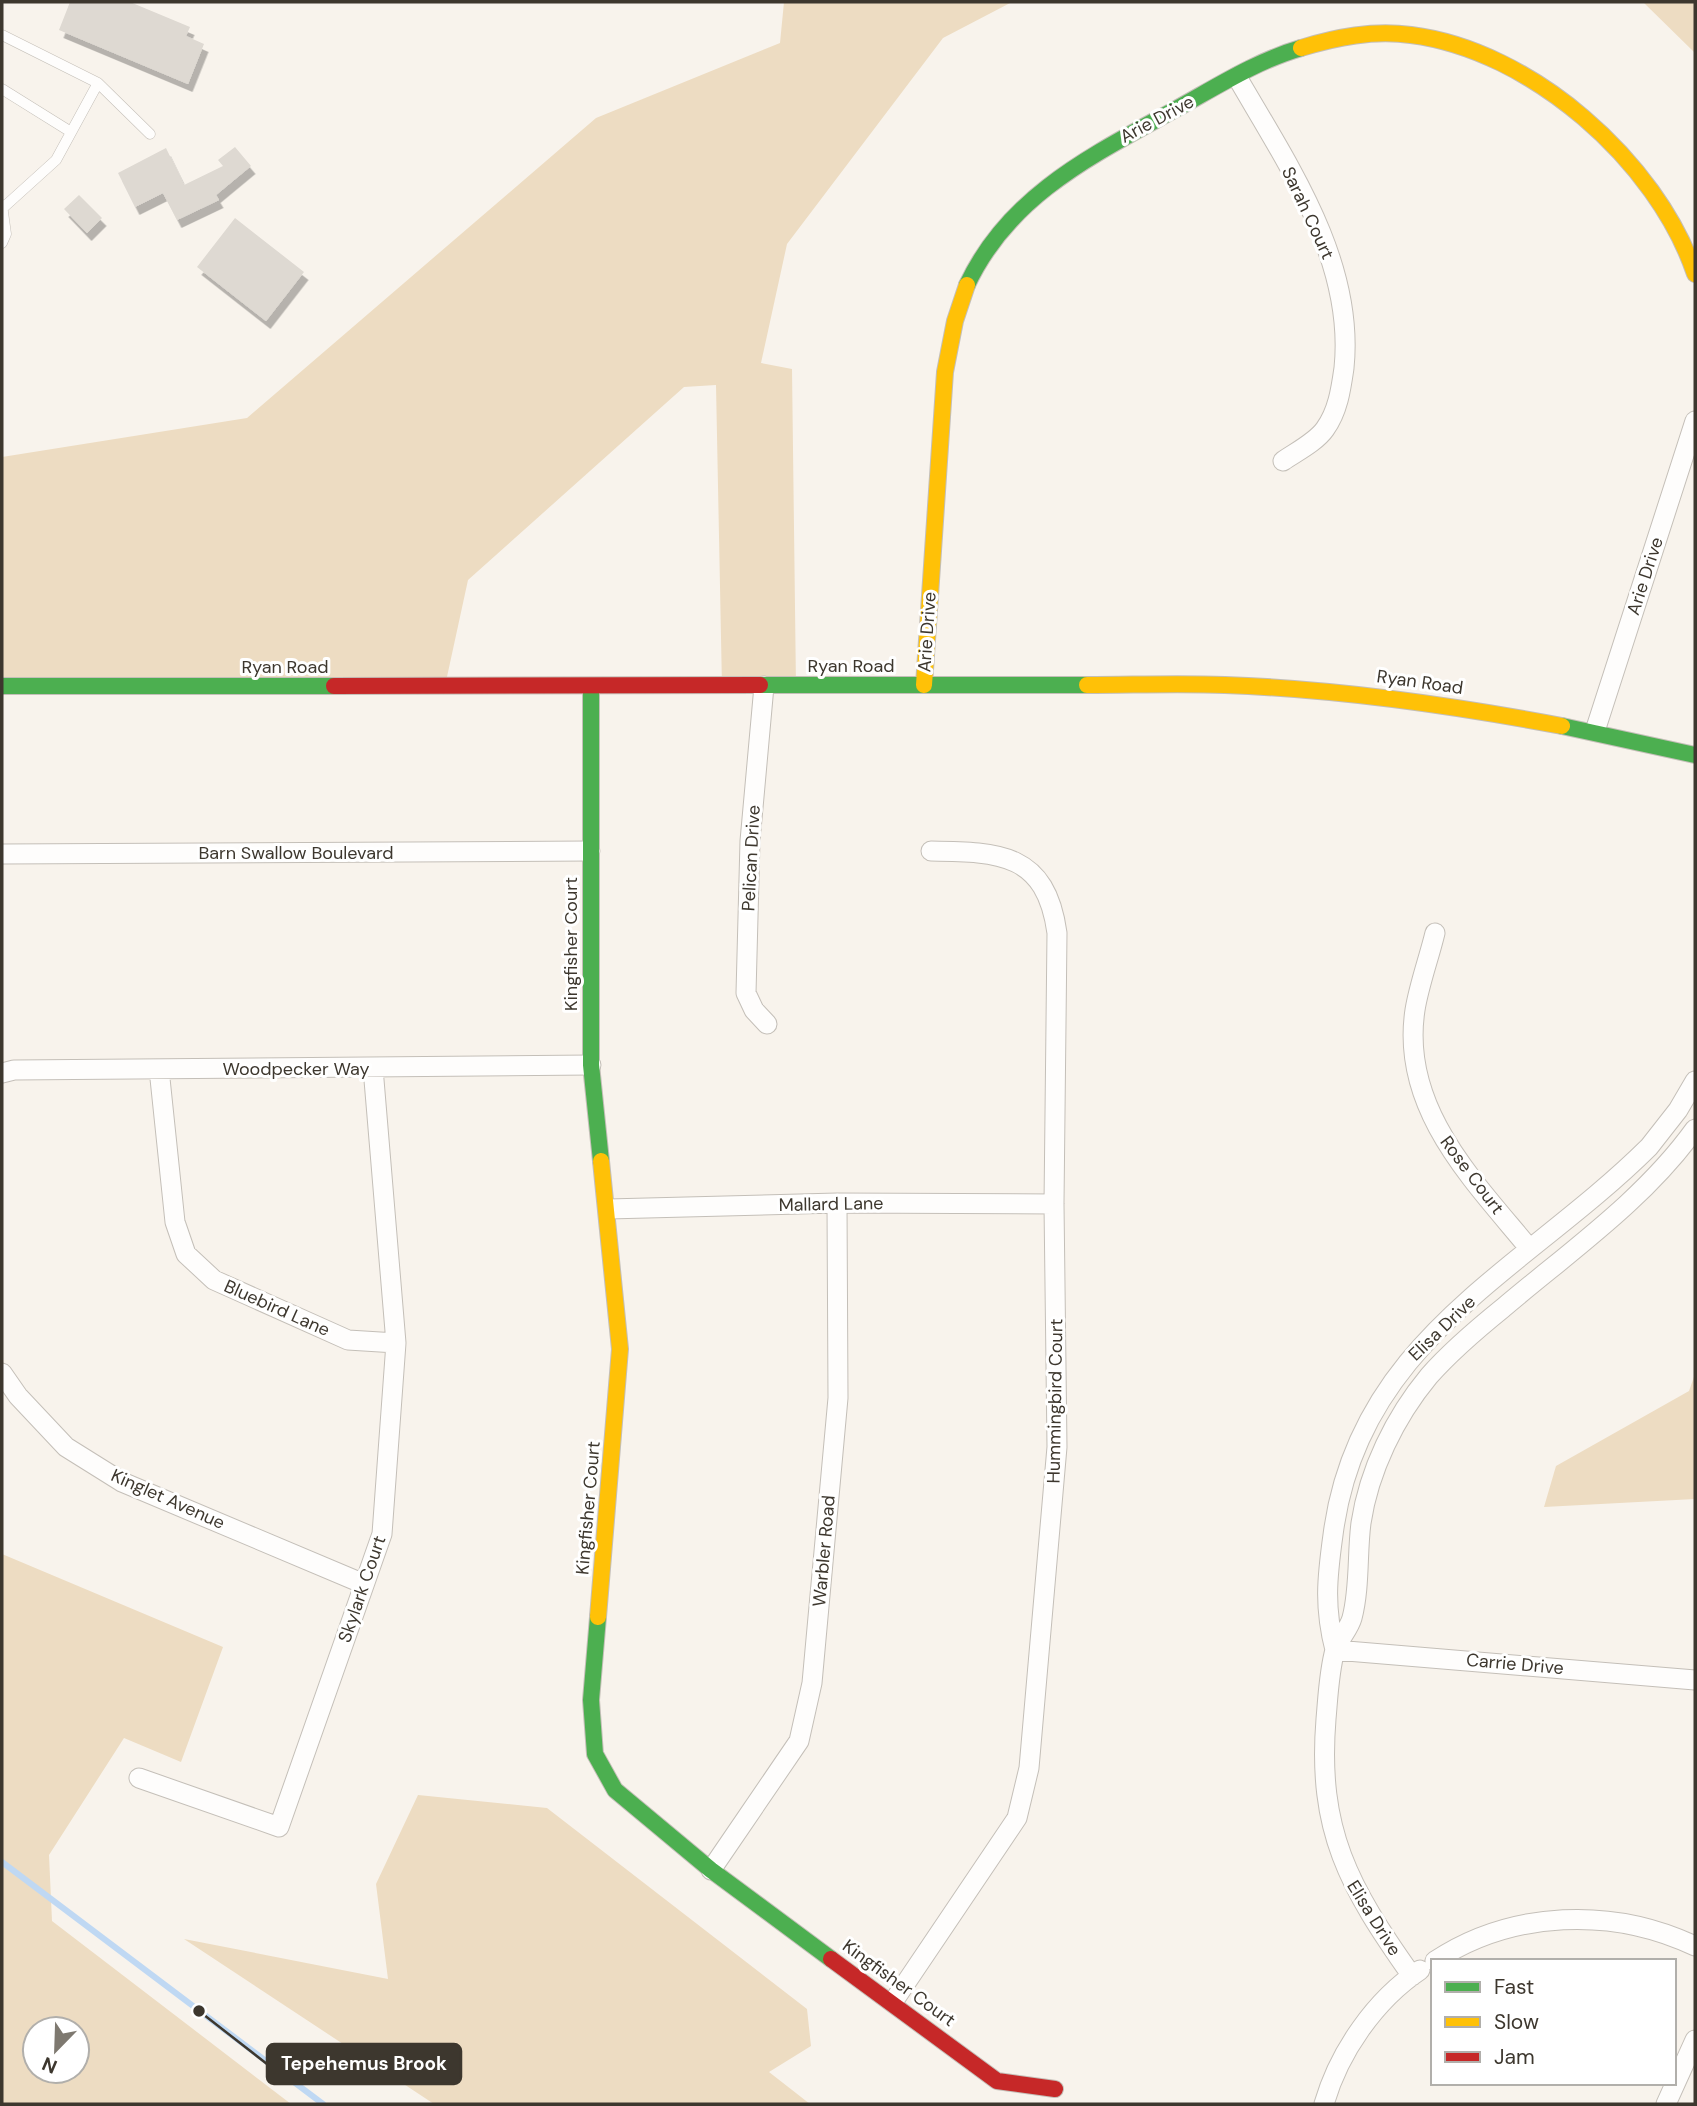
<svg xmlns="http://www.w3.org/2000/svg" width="1697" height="2106" viewBox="0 0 1697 2106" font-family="'DM Sans',sans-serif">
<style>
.green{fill:#eddcc2;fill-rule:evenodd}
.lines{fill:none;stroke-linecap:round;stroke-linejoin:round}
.stream{stroke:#bfd8f3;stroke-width:6}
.building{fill:#ded9d2;filter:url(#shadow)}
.lane-casing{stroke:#c4bfb8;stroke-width:11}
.street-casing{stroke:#c4bfb8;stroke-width:21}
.fast-casing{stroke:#c4bfb8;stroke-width:18}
.slow-casing{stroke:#c4bfb8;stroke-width:18}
.jam-casing{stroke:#c4bfb8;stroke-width:18}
.lane{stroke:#fefdfc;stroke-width:10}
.street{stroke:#fefdfc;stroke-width:19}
.fast{stroke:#4caf50;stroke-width:16}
.slow{stroke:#ffc107;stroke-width:16}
.jam{stroke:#c62828;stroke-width:16}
.labels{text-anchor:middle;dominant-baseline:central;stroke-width:6;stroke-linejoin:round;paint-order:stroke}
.street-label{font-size:18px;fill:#3d372e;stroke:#fff}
.leader{fill:none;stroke:#3d372e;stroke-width:2.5}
.callout-dot{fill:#3d372e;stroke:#fff;stroke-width:2.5}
.callout{fill:#3d372e;stroke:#3d372e;stroke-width:2.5}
.callout-label{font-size:19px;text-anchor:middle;font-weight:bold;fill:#fff}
</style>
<defs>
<filter id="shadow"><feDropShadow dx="4.5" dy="8" stdDeviation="0" flood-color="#0004"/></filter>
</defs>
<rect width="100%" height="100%" fill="#f8f3ec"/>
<!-- green -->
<path class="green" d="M784 2H1012L943 38 787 244 761 363 792 369 796 686 722 687 716 385 684 387 468 580 445 686H2V457L247 418 596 118 780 43Z
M1643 2H1695V53Z
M1695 1374V1499L1544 1507 1556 1466 1689 1391Z
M2 1554 223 1647 181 1762 124 1738 49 1855 52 1921 291 2104H2ZM77 2029V2071H35V2029Z
M418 1795 547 1808 807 2009 811 2046 769 2072 810 2104H434L184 1939 388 1979 376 1884Z"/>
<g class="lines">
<!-- stream -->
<path class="stream" d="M2 1862 323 2104"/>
</g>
<!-- building -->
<path class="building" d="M70 2H130L190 27 186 36 204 44 188 84 59 30Z
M235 147 251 166 216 195 219 200 177 220 163 193 135 207 118 173 166 148 184 185 223 166 218 160Z
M79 195 102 218 87 233 64 209Z
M235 218 304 272 266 321 197 267Z"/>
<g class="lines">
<!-- lane casing -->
<g class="lane-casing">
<path id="lane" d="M2 35 98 83 56 160 4 207
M98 83 150 134
M2 89 71 132
M2 205 6 234 2 243"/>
</g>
<!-- street casing -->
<g class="street-casing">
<path id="street" d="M1237 77C1288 165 1355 262 1344 368 1341 389 1338 411 1325 429 1316 442 1296 452 1283 461
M764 686 750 841 746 993 754 1010 767 1024
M1595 731 1695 421
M2 854 590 851
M1435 933C1429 958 1419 985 1415 1010 1400 1108 1473 1180 1529 1248
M159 1069 175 1222 186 1254 214 1280 348 1340 396 1343
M2 1073 14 1070 591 1065
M608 1209 837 1203 1054 1204
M2 1373 18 1396 66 1447 122 1482 364 1584
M1335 1650C1324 1607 1327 1578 1333 1535 1358 1339 1524 1271 1649 1147L1678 1110 1695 1081
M1335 1650 1695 1680
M139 1778 279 1827 382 1534 396 1343 373 1068
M711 1870 799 1741 812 1683 838 1398 837 1203
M1435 1961C1512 1910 1613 1907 1695 1946
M1412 1976C1349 1887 1317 1831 1326 1719 1328 1697 1329 1671 1335 1650 1339 1639 1349 1629 1352 1618 1360 1588 1357 1553 1361 1523 1369 1470 1395 1417 1429 1376 1451 1351 1477 1329 1503 1308 1569 1252 1644 1200 1695 1129
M893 2002 1017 1818 1029 1768 1057 1447 1054 1204 1057 933C1046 853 1000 852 931 851
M1324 2104C1339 2052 1375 2000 1420 1970
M1666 2104 1695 2040"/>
</g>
<!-- fast casing -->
<g class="fast-casing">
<path id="fast" d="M967 285C1009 195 1093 155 1176 109 1216 87 1256 61 1301 48
M760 685H1087
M2 686H334
M591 686V1065L601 1161
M1562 726 1695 755
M598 1617 591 1700 595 1754 615 1790 711 1870 831 1959"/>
</g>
<!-- slow casing -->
<g class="slow-casing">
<path id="slow" d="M1301 48C1337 37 1373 30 1411 35 1531 50 1657 161 1695 274
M924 685 945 372 955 321 967 285
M1087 685C1133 685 1179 683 1225 685 1338 689 1451 705 1562 726
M598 1617 620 1349 601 1161"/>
</g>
<!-- jam casing -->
<g class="jam-casing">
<path id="jam" d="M334 686 760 685
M831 1959 997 2081 1055 2089"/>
</g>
<!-- lane -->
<use href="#lane" class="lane"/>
<!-- street -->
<use href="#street" class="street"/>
<!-- fast -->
<use href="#fast" class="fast"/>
<!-- slow -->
<use href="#slow" class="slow"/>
<!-- jam -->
<use href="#jam" class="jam"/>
</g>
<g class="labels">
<!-- street labels -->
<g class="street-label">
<text transform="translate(1157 119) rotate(-28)">Arie Drive</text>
<text transform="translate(1308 213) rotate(65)">Sarah Court</text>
<text transform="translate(1645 576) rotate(-72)">Arie Drive</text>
<text transform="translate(927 632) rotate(-86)">Arie Drive</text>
<text x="851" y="666">Ryan Road</text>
<text x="285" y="667">Ryan Road</text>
<text transform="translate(1420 682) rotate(8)">Ryan Road</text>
<text x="296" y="853">Barn Swallow Boulevard</text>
<text transform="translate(751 858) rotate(-87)">Pelican Drive</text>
<text transform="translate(571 944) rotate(-90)">Kingfisher Court</text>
<text x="296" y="1069">Woodpecker Way</text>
<text transform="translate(1472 1175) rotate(53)">Rose Court</text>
<text transform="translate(831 1204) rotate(-1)">Mallard Lane</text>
<text transform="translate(277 1308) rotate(24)">Bluebird Lane</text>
<text transform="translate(1442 1328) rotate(-44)">Elisa Drive</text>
<text transform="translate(1055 1401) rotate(-89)">Hummingbird Court</text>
<text transform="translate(168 1499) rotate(24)">Kinglet Avenue</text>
<text transform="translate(588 1508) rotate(-85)">Kingfisher Court</text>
<text transform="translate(824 1551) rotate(-85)">Warbler Road</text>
<text transform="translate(362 1589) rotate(-71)">Skylark Court</text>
<text transform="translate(1515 1664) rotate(5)">Carrie Drive</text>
<text transform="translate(1374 1918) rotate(58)">Elisa Drive</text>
<text transform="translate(899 1983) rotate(36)">Kingfisher Court</text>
</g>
</g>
<!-- callouts -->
<path class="leader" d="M199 2011L267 2064"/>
<circle class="callout-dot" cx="199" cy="2011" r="7"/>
<rect class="callout" x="267" y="2044" width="194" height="40" rx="7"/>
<g class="callout-label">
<text x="364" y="2070">Tepehemus Brook</text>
</g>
<!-- border -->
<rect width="1697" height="2106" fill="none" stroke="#3d372e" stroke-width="7"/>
<!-- legend -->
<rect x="1431" y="1959" width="245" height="126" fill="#ffffff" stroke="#b1afab" stroke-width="2"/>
<rect x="1445" y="1982" width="35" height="10" fill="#4caf50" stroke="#b1afab" stroke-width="2"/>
<text x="1494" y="1994" font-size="21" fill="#3d372e">Fast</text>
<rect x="1445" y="2017" width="35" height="10" fill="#ffc107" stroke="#b1afab" stroke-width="2"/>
<text x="1494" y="2029" font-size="21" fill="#3d372e">Slow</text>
<rect x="1445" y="2052" width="35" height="10" fill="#c62828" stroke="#b1afab" stroke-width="2"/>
<text x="1494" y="2064" font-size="21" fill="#3d372e">Jam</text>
<!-- north arrow -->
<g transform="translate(56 2050) rotate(203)"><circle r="33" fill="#ffffff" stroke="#b1afab" stroke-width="2"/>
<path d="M0-5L12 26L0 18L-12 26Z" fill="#7e7970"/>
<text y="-10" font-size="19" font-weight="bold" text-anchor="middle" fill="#3d372e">N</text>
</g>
</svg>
